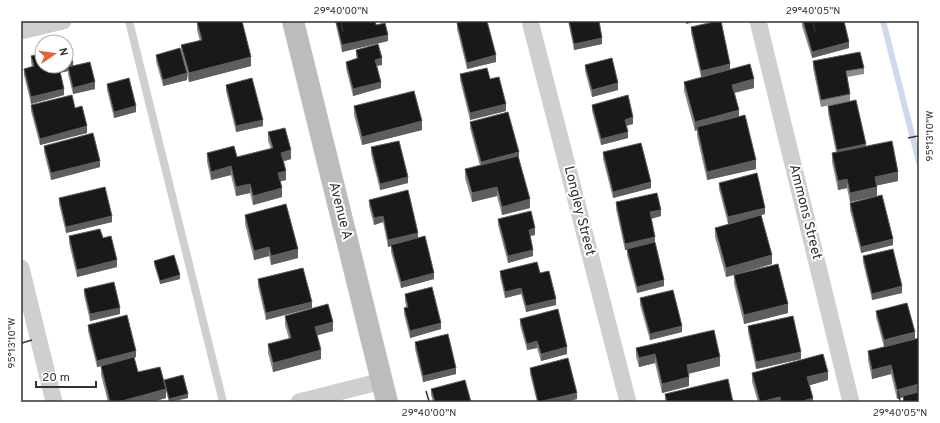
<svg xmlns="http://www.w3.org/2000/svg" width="940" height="423" viewBox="0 0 940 423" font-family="Overpass,sans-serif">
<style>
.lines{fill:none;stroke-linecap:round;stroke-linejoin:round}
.stream{stroke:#cfd8ed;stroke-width:6}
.lane{stroke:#cfcfcf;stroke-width:8}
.street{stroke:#cfcfcf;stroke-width:17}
.secondary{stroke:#bcbcbc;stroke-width:22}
.wall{fill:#8c8c8c}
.shaded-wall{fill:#5e5e5e}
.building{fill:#191919;stroke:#5e5e5e}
.ticks{fill:none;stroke:#323232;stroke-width:1.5}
.labels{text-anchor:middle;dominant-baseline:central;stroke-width:4;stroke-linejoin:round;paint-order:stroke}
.street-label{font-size:14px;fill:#323232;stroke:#fff}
.neatline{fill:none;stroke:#323232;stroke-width:1.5}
.ticks-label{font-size:10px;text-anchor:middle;fill:#323232}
</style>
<rect width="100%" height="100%" fill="#fff"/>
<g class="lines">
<!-- stream -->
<path class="stream" d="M883 21 919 162"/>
<!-- lane -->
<path class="lane" d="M129 21 223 402"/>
<!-- street -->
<path class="street" d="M530 21 628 402
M758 21 851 402
M21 31 63 21
M21 268 54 402
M299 402 382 381"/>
<!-- secondary -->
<path class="secondary" d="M293 21 387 402"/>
</g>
<!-- wall -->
<path class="wall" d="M335 21H375L376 25 388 41 342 52Z
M568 21H599L602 44 574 50Z
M802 21H844L849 48 812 58 802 26Z
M197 22 251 66 189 82 187 76V80L163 86 156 61V55L181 54V45L200 41 197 30Z
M457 23 496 62 467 69 457 29Z
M691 27 730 69 754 88 735 93 739 117 756 169 707 180 697 136V130L695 131 684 91V82L712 75 701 77 691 33Z
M356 50 382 65 377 66 381 88 353 96 346 68V62L357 59 356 56Z
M31 56 73 66 95 89 73 94 68 74V71L60 73 64 95 31 104 24 75V69L32 67 31 62Z
M813 61 864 68V74L847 77 850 94V101L821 107 813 68Z
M585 65 618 90 592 97 585 71Z
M460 74 490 79 506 111 470 120 460 80Z
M107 84 136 112 114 118 107 90Z
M226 85 263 126 236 132 226 91Z
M31 105 75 108 87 133 40 145 31 111Z
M592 105 633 124 626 126 628 138 601 145 592 111Z
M354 106 422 130 362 145 354 115Z
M828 106 898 181 877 185V196L850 202 847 188 838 190 832 162V153L836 152 828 113Z
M470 122 519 158 530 208 502 215 497 196 472 202 465 178V169L480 166 470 128Z
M268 132 291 159 284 161 286 180 281 181 282 197 253 205 250 193 236 196 231 175 211 180 207 162V153L237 157 271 149 268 141Z
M44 146 100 167 51 180 44 152Z
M371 147 408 183 380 190 371 154Z
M603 152 651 188 613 198 603 159Z
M719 183 765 214 728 224 719 189Z
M59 198 112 222 66 233 59 204Z
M369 200 418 238 434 279 401 288 391 252V246L388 247 383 222 374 225 369 206Z
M616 202 661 216 651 219 655 243 664 286 637 293 627 255V250H625L616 209Z
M850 203 893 245 861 253 850 210Z
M245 215 298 258 271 265 269 256 254 260 245 224Z
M498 219 535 235 530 236 533 256 508 263 498 225Z
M715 228 772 264 739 274 788 313 744 324 734 284V275L726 277 715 237Z
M69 236 103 238 117 267 77 277 69 243Z
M863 256 902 293 872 300 863 262Z
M154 261 180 279 160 284 154 264Z
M303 268 266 320 258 286V279Z
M500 271 540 273 556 305 526 312 521 294 505 298 500 277Z
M84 289 120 314 90 321 84 295Z
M405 294 441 329 410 338 404 314V308L406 307 405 300Z
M640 298 682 332 650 340 640 305Z
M907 303 884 347 876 317V311Z
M285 316 333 331 317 335 321 359 273 372 268 353V344L289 339 285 325Z
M520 319 567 354 541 361 537 348 527 350 520 325Z
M88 325 136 357 134 358 138 372 166 398 152 402H108L101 375V366L97 367 88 331Z
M748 326 801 359 756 369 748 332Z
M919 338V402H903V397L897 399 891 374 872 379 868 360V351Z
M415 342 456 374 423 382 415 349Z
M636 348 720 366 688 374 689 386 662 393 655 363 639 367 636 357Z
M530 368 577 399 565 402H537L530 374Z
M752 373 828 380 810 385 813 402H758L752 382Z
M164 380 188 398 169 402 164 383Z
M431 389 471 402H433L431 395Z
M665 394 733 402H665Z"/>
<!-- shaded-wall -->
<path class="shaded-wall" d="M686 21H698L686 24Z
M388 35V41L342 52V45Z
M602 38V44L574 50V44Z
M849 42V48L812 58V52Z
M496 55V62L467 69V63Z
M251 57V66L189 82V73Z
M382 58V65L375 66V60Z
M73 63V70L68 67V71L59 73V67L66 66V65Z
M730 64V70L701 77V71Z
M187 73V80L163 86V80Z
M754 79V88L732 93V85Z
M95 82V89L73 94V88Z
M381 82V88L353 96V89Z
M618 83V90L592 97V90Z
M64 89V95L31 104V97Z
M506 104V111L470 120V113Z
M136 106V112L114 118V112Z
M739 110V119L697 127V130L695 131V122Z
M633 117V124L625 126V120Z
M263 120V126L236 132V126Z
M422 121V130L362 145V137Z
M87 126V133L40 145V139Z
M628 132V138L601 145V139Z
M866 144V150L837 156V150Z
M291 150V159L281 162V153Z
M519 152V158L481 168V162Z
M756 160V169L707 180V172Z
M100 161V167L51 180V173Z
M231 166V175L211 180V172Z
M286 171V180L278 182V173Z
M898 172V181L875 186V177Z
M408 177V183L380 190V184Z
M847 179V188L838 190V181Z
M651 182V188L613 198V192Z
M250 184V193L236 196V187Z
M497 187V196L472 202V193Z
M877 187V196L850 202V193Z
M282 188V197L253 205V196Z
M530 199V208L502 215V207Z
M765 208V214L728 224V217Z
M661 210V216L650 219V212Z
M112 216V222L66 233V227Z
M383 216V222L374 225V218Z
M535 228V235L529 236V230Z
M418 233V239L388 247V240Z
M655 237V244L625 250V244Z
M893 239V245L861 253V247Z
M269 247V256L254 260V251Z
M298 249V258L271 265V256Z
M533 250V256L508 263V256Z
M772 255V264L726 277V268Z
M117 260V267L77 277V270Z
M434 273V279L401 288V282Z
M180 275V279L160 284V281Z
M664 280V286L637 293V287Z
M902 286V293L872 300V294Z
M521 288V294L505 298V292Z
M556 299V305L526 312V306Z
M312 302V308L266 320V313Z
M788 304V313L744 324V315Z
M120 308V314L90 321V314Z
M333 322V331L315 336V327Z
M441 323V329L410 338V331Z
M682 326V332L650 340V334Z
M915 332V339L884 347V340Z
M537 341V348L527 350V344Z
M567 347V354L541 361V354Z
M321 350V359L273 372V363Z
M136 351V357L97 367V361Z
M801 352V359L756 369V362Z
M655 354V363L639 367V358Z
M720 357V366L687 374V365Z
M891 365V374L872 379V370Z
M456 368V374L423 382V376Z
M828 372V380L807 386V377Z
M689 377V386L662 393V384Z
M919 384V393L897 399V390Z
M166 389V398L152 402H118Z
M577 393V399L565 402H539Z
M188 394V398L169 402V399Z
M780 397V402H762Z
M813 398V402H799Z"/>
<!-- building -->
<path class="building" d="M200 21H242L251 57 189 73 181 45 202 40 197 22Z
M336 21H375L376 25 385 23 388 35 342 45Z
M465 21H487L496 55 467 63 457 23Z
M569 21H599L602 38 574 44Z
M718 21H721L730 64 701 71 691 27Z
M803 21H844L849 42 812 52Z
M378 44 382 58 375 60 381 82 353 89 346 62 358 58 356 50Z
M68 46 73 63 66 65V47Z
M180 48 187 73 163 80 156 55Z
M860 52 864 68 846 71 850 94 821 100 813 61Z
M42 53V66H63L59 67 64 89 31 97 24 69 34 66 31 56Z
M612 58 618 83 592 90 585 65Z
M90 62 95 82 73 88 68 67Z
M750 64 754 79 732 85 739 110 695 122 684 82Z
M487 68 490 79 499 77 506 104 470 113 460 74Z
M129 78 136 106 114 112 107 84Z
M252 78 263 120 236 126 226 85Z
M414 91 422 121 362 137 354 106Z
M72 95 75 108 82 106 87 126 40 139 31 105Z
M628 95 633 117 625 120 628 132 601 139 592 105Z
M856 100 866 144 837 150 828 106Z
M508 112 519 152 481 162 470 122Z
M745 115 756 160 707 172 697 127Z
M285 128 291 150 281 153 286 171 278 173 282 188 253 196 250 184 236 187 231 166 211 172 207 153 234 146 237 157 273 148 268 132Z
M93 133 100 161 51 173 44 146Z
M399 141 408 177 380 184 371 147Z
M892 141 898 172 875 177 877 187 850 193 847 179 838 181 832 153Z
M641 143 651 182 613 192 603 152Z
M518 156 530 199 502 207 497 187 472 193 465 169Z
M757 173 765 208 728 217 719 183Z
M105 187 112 216 66 227 59 198Z
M408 190 418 233 388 240 383 216 374 218 369 200Z
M657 193 661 210 650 212 655 237 625 244 616 202Z
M882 195 893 239 861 247 850 203Z
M286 204 298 249 271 256 269 247 254 251 245 215Z
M531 211 535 228 529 230 533 250 508 256 498 219Z
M761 215 772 255 726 268 715 228Z
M100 229 103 238 111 236 117 260 77 270 69 236Z
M425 236 434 273 401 282 391 245Z
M655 242 664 280 637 287 627 249Z
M893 249 902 286 872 294 863 256Z
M174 255 180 275 160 281 154 261Z
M537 262 540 273 549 271 556 299 526 306 521 288 505 292 500 271Z
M778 264 788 304 744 315 734 275Z
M303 268 312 302 266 313 258 279Z
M114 282 120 308 90 314 84 289Z
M432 287 441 323 410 331 404 308 408 307 405 294Z
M673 290 682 326 650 334 640 298Z
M907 303 915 332 884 340 876 311Z
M328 304 333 322 315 327 321 350 273 363 268 344 291 338 285 316Z
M558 309 567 347 541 354 537 341 527 344 520 319Z
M127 315 136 351 97 361 88 325Z
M793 316 801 352 756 362 748 326Z
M714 330 720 357 687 365 689 377 662 384 655 354 639 358 636 348Z
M448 334 456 368 423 376 415 342Z
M919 338V384L897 390 891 365 872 370 868 351Z
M823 354 828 372 807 377 813 398 799 402H781L780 397 760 402 752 373Z
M134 357 138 372 160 367 166 389 118 402H110L101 366Z
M568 358 577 393 538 402 530 368Z
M183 375 188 394 169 399 164 380Z
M728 379 733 402H667L665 394Z
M465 380 471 402H435L431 389Z
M919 392V402H904L903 396Z"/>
<!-- ticks -->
<path class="ticks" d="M341 22 343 32M813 22 815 32M908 138 918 136M22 343 32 340M426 391 429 401M898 391 900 401"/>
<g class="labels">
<!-- street labels -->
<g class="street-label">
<text transform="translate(340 211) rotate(76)">Avenue A</text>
<text transform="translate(579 211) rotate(76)">Longley Street</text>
<text transform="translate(805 212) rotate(76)">Ammons Street</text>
</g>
</g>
<!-- border -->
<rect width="940" height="423" fill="none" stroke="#ffffff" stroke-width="44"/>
<!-- north arrow -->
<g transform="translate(54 54) rotate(77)"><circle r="19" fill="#ffffff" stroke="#adadad"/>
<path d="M0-3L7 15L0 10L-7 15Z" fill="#e2643b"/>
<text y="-6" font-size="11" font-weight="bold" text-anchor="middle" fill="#323232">N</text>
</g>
<!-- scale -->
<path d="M36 381v6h60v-6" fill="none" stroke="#323232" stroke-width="2"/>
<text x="42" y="381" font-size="12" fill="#323232" stroke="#ffffff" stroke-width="3" paint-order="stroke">20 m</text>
<rect x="22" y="22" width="896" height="379" class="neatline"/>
<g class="ticks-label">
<text x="341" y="14">29°40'00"N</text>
<text x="813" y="14">29°40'05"N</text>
<text transform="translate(929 136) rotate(-90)" y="4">95°13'10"W</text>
<text transform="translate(11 343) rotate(-90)" y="4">95°13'10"W</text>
<text x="429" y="416">29°40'00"N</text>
<text x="900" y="416">29°40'05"N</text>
</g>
</svg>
